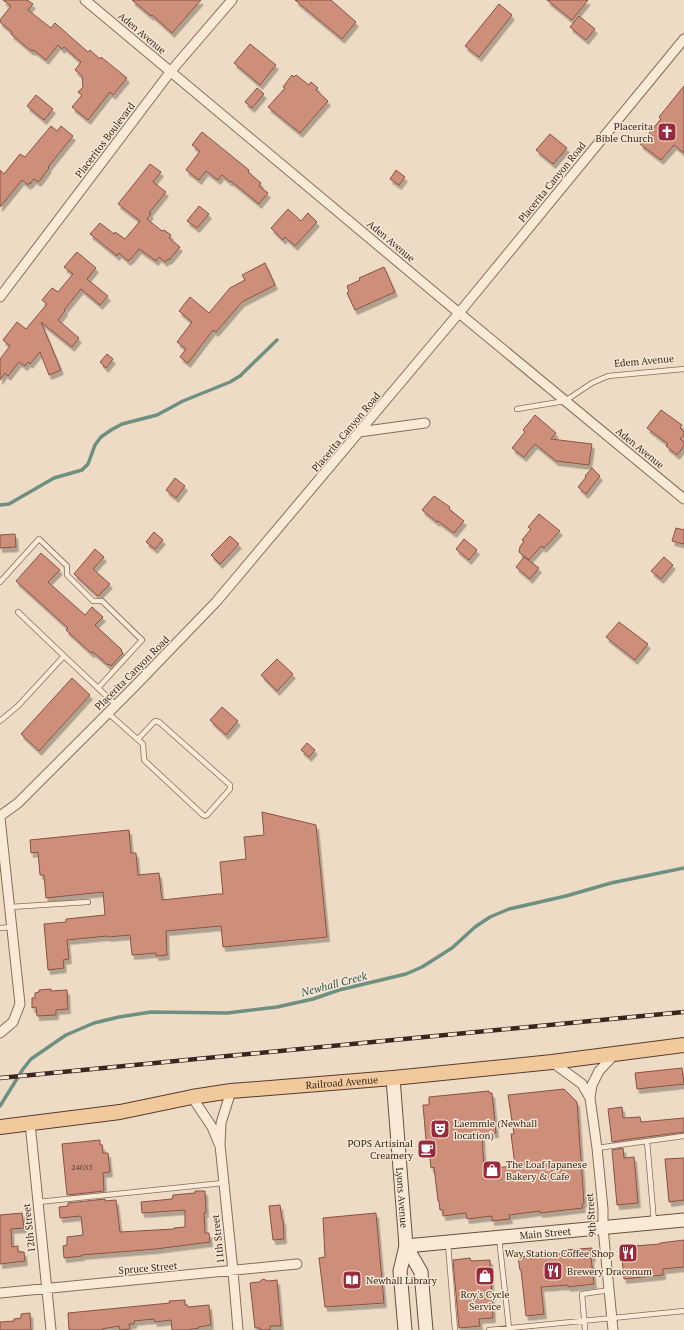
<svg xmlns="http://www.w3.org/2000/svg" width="684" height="1330" viewBox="0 0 684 1330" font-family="'PT Serif',serif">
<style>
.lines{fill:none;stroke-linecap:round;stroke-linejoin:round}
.stream{stroke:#6d9082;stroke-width:3.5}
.building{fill:#cd8f7a;stroke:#895140;filter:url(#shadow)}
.lane-casing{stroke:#896c5b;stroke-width:6}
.street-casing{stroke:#896c5b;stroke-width:11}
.secondary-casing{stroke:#6b4d3e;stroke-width:15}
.primary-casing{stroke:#573b2f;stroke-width:16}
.lane{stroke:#f9ead8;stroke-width:4.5}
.street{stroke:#f9ead8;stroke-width:9}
.secondary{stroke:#f9ead8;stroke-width:13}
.primary{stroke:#f1c99d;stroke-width:14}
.rail-casing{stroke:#39271f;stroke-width:4.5}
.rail{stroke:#f6e7d4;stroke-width:3;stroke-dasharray:9;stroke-linecap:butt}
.labels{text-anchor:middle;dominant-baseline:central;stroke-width:3;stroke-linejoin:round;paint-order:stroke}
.number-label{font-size:8px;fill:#5e4136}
.street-label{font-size:10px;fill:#39271f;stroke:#f6e7d4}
.poi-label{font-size:10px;fill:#39271f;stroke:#f6e7d4;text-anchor:start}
.water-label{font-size:11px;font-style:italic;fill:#2e594f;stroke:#f6e7d4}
</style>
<defs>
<filter id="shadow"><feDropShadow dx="2.5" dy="4.5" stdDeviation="0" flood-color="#0004"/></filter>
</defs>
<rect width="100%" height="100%" fill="#eedbc5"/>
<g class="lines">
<!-- stream -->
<path class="stream" d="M0 505 9 504 54 478 82 470 88 464 95 445 101 437 111 430 122 424 157 415 183 401 230 382 240 376 277 340
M0 1106 23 1069 31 1059 66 1035 94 1023 119 1017 151 1012 227 1013 277 1007 313 999 339 990 406 974 422 967 452 948 475 927 490 917 509 909 566 896 611 883 684 868"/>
</g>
<!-- building -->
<path class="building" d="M3 0H27L33 4 28 10 42 21 51 28 55 23 88 52 90 50 100 59 101 57 127 78 113 95 110 92 88 120 72 107 82 95 78 92 83 87 82 76 75 70 81 62 64 47 62 49 58 45 46 60 35 51 30 50 11 34 12 32 0 22V20L11 6Z
M132 0H201L172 33 152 15 151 16Z
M295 0H331L356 22 342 39Z
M547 0H588L572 20Z
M499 4 512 15 479 57 465 46Z
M579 16 595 29 586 40 570 27Z
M250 44 276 65 260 85 234 63Z
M292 75 294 77 296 75 309 85 311 82 318 88 316 90 328 101 300 133 268 107 285 88 283 87Z
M684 86V153L674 145 661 160 640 144 661 119 659 117Z
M257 88 264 94 252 108 245 102Z
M36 95 53 109 44 120 27 106Z
M51 126 57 131 61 126 73 136 48 167 49 168 41 179 38 182 34 179 30 184 29 183 28 185 22 180 0 207V170L4 174 20 154 25 157Z
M202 132 249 170 248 172 261 183 259 186 268 193 259 204 231 181 230 182 222 175 218 180 206 171 199 180 186 170 200 151 192 145Z
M550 134 567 148 553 164 536 150Z
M150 164 161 172 153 182 166 192 149 213 151 214 147 219 162 231 164 230 171 235 169 238 180 247 169 260 168 259 165 262 159 257 156 261 139 249 131 259H130L128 261 119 253 117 256 90 234 100 223 114 234 115 232 125 239 140 221 118 204Z
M396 170 405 177 399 185 390 179Z
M199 206 209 214 197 228 187 221Z
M288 209 301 221 308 213 317 222 295 246 285 237 283 240 271 228Z
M77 252 96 268 87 279 108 296 100 305 81 289 64 310 65 311 58 320 79 338 72 347 41 322 61 370 49 375 40 352 30 364 28 362 25 366 19 362 8 376 5 373 0 380V359L10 346 3 340 17 322 26 329 47 304 42 300 52 288 58 292 73 274 64 267Z
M265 263 275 285 242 302 216 332 213 330 188 363 180 357 186 349 177 342 192 322 179 311 190 297 209 313 230 288 245 280 242 275Z
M384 267 395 292 355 310 347 293 349 292 347 286 360 280 359 278Z
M107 354 113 359 106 368 100 362Z
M661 410 682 425 680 428 684 432V435L680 439 684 442V446L677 455 666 446 668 444 647 428Z
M535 415 556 433 551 439 592 444 589 465 556 461 535 444 524 457 512 448 525 432 523 430Z
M592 468 600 476 586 494 578 487 586 477 585 476Z
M175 478 185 486 176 498 166 490Z
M434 496 450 507 449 509 464 521 454 533 438 521 437 522 422 510Z
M539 514 560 531 544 548 541 546 529 560 519 552 520 547 524 541 522 540 531 529 528 527Z
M676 528 684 530V544L672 541Z
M154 532 163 540 155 549 146 542Z
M15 534 16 547 0 548V535Z
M230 536 239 544 220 564 211 555Z
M464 539 477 550 469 560 456 549Z
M95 549 104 557 93 569 110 584 98 596 74 574Z
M41 553 60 570 48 582 85 615 92 607 103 617 95 625 122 650 121 651 123 653 111 666 109 664 108 665 93 652 91 653 66 630 68 628 16 581Z
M524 557 539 568 530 579 516 567Z
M664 557 673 565 661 579 651 571Z
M619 622 648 644 635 660 606 637Z
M277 659 293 674 277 691 261 675Z
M72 678 90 695 39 751 21 734Z
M222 707 238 721 226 735 210 720Z
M307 743 315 750 309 757 301 750Z
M262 812 316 825 327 937 223 947 221 926 166 931 167 955 156 956V953L132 955 130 935 108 937 107 936 67 940 69 959 63 960 64 968 48 970 44 924 66 922V919L105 915 103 892 46 898 44 875H40L38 852 31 853 30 840 129 830 131 853H136L138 875 159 873 162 900 218 894H223L220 862 246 859 244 837 264 835Z
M51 989V991L67 990 68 1009 56 1010V1015L37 1016 36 1007 32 1008V998H35V993L39 992V990Z
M682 1068 684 1084 637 1089 635 1073Z
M564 1089 577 1102 584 1203 582 1204 583 1208 540 1213V1211L509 1215 510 1219 492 1221V1216L467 1219 466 1213 443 1216V1210H440L439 1201H438L434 1167 431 1168 428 1140H426L423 1105H429V1097L489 1091V1093H492L496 1133 482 1134 484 1169 515 1166 511 1134H514L508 1095Z
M622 1107 623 1118 640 1117 641 1122 684 1118V1132L623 1140 612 1142 608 1109Z
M100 1140V1145H102L103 1153H108L110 1172 103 1173 104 1191 67 1195 62 1144Z
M623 1148 624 1158 634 1157 638 1203 617 1205 612 1150Z
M684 1158V1200L669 1202 665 1159Z
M195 1191H205L206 1213H204L205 1233H209L210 1242 156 1249 82 1255V1256L64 1258 63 1246 67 1245V1237L83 1235 81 1216 60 1218 59 1207 68 1206V1203L105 1199V1201L116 1200 120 1232 174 1229V1228L185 1227V1210L142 1213 141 1202 172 1199 173 1195 195 1193Z
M280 1205 282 1220H283L284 1239 273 1240 269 1206Z
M22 1213 24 1228 11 1229 12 1247 18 1246V1252H24L25 1261 0 1264V1215Z
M376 1213 384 1303 325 1307 319 1258 325 1257 323 1218Z
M684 1240V1267L663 1269V1275L624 1279 621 1247 660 1244V1243Z
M592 1248 593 1257H591L594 1284 568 1287V1285L541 1287 544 1314 526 1316 521 1270H520L518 1257 565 1253 564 1250Z
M470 1258 471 1261 490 1260 493 1318 479 1319 480 1326 459 1328 453 1260Z
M263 1279 268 1281 277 1280 281 1326H270V1330H260V1328H255L250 1283 259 1282Z
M185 1300V1305H187L188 1307 209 1305 211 1325 199 1327V1328L188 1330H172L171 1320 155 1322 154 1319 134 1321V1324H129L130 1329 120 1330 119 1326 102 1329V1330H69L68 1313 170 1303 169 1301Z
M30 1313 31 1330H0V1322L14 1321V1319L21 1318V1314Z"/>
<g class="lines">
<!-- lane casing -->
<g class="lane-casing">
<path id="lane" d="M517 409 565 401 592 383 608 376 684 369
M0 582 39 539 67 566V575L93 601H102L142 640 98 688
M64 656 116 705
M108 713 143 744 144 760 203 815 205 816 207 815 230 789V785L159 722 155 721 138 739
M0 721 18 706 64 656 18 612
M10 907 88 902
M0 928 12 927
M647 1141 654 1222
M597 1148 684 1136
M38 1202 223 1183
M499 1238 509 1328
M448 1244 455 1330
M489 1330 684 1311
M585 1330 582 1294 610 1290"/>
</g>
<!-- street casing -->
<g class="street-casing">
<path id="street" d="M85 0 459 313 684 499
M0 297 171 71 232 0
M359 432 425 423
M0 816 18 803 134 687 216 602 459 313 684 39
M0 818 20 1004 13 1022 0 1033
M552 1062 582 1084 590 1098
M231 1091 221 1123 220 1145 233 1271 238 1330
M192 1097 212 1127 219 1144
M30 1123 51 1330
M0 1293 297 1264
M613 1330 603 1228V1209L597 1148 590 1098 592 1085 599 1071 615 1054"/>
</g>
<!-- secondary casing -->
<g class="secondary-casing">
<g id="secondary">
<path id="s1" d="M393 1078 406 1246 400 1271 405 1330"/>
<path id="s2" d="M406 1246 684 1220"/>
<path d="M406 1246 421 1272 426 1330"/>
</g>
</g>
<!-- primary casing -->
<g class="primary-casing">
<g id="primary">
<path id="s3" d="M0 1127 120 1112 192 1097 231 1091 393 1078 552 1062 684 1045"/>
</g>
</g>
<!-- lane -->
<use href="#lane" class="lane"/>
<!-- street -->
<use href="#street" class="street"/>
<!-- secondary -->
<use href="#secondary" class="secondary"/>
<!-- primary -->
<use href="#primary" class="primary"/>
<!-- rail casing -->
<g class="rail-casing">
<path id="rail" d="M0 1078 684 1012"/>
</g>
<!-- rail -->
<use href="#rail" class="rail"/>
</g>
<!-- icons -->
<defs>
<g id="church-square" transform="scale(1)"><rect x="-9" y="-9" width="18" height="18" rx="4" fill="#992a3d" stroke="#f6e7d4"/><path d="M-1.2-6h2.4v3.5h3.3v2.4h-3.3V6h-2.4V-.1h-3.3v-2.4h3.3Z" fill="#fff"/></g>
<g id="theatre-square" transform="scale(1)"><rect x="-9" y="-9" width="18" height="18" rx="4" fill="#992a3d" stroke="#f6e7d4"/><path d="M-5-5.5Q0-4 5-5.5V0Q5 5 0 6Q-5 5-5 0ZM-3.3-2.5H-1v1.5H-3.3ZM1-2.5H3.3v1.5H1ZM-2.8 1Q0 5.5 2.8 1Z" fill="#fff"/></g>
<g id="cafe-square" transform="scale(1)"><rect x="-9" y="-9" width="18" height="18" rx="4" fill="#992a3d" stroke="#f6e7d4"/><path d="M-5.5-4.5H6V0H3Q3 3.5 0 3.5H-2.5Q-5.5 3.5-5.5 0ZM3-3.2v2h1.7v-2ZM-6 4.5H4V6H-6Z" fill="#fff"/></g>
<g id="shop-square" transform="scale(1)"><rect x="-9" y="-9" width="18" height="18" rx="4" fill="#992a3d" stroke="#f6e7d4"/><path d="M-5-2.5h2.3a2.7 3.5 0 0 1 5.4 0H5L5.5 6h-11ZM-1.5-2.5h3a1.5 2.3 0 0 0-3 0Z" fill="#fff"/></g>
<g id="restaurant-square" transform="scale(1)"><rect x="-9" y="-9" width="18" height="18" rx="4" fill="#992a3d" stroke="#f6e7d4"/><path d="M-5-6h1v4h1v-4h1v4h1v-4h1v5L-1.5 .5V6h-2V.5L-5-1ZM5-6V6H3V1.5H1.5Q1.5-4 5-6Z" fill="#fff"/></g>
<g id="library-square" transform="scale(1)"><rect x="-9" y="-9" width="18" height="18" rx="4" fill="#992a3d" stroke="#f6e7d4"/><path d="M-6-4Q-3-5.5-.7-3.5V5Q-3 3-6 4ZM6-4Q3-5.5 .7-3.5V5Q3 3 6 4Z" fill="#fff"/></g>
</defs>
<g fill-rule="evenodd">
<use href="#church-square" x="667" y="132"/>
<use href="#theatre-square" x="440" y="1129"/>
<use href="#cafe-square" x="427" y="1149"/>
<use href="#shop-square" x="492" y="1170"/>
<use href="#restaurant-square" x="628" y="1253"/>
<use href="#restaurant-square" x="553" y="1271"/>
<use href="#shop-square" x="485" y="1276"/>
<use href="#library-square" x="352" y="1280"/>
</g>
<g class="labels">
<!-- number labels -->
<g class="number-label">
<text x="82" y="1167">24635</text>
</g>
<!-- street labels -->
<g class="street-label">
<text transform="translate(142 33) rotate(40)">Aden Avenue</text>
<text transform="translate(105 140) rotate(-53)">Placeritos Boulevard</text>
<text transform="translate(552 182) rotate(-51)">Placerita Canyon Road</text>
<text transform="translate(391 241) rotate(40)">Aden Avenue</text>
<text transform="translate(644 361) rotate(-5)">Edem Avenue</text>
<text transform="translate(346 432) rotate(-50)">Placerita Canyon Road</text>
<text transform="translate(640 448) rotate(39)">Aden Avenue</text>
<text transform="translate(132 673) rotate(-45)">Placerita Canyon Road</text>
<text stroke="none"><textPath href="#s3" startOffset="345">Railroad Avenue</textPath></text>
<text stroke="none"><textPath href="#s1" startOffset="120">Lyons Avenue</textPath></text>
<text transform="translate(591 1215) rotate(-94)">9th Street</text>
<text transform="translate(29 1228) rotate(-96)">12th Street</text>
<text stroke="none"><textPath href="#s2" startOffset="140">Main Street</textPath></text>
<text transform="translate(218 1239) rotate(-96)">11th Street</text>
<text transform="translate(148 1268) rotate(-5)">Spruce Street</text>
</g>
<!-- poi labels -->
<g class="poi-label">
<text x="653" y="126" text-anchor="end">Placerita<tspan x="653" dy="12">Bible Church</tspan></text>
<text x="454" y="1123">Laemmle (Newhall<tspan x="454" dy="12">location)</tspan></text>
<text x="413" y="1143" text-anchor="end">POPS Artisinal<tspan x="413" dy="12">Creamery</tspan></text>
<text x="506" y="1164">The Loaf Japanese<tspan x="506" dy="12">Bakery &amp; Cafe</tspan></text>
<text x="614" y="1253" text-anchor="end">Way Station Coffee Shop</text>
<text x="567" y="1271">Brewery Draconum</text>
<text x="366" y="1280">Newhall Library</text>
<text x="485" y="1294" text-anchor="middle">Roy's Cycle<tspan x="485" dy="12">Service</tspan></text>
</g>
<!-- water labels -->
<g class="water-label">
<text transform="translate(334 984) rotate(-15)">Newhall Creek</text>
</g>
</g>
</svg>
